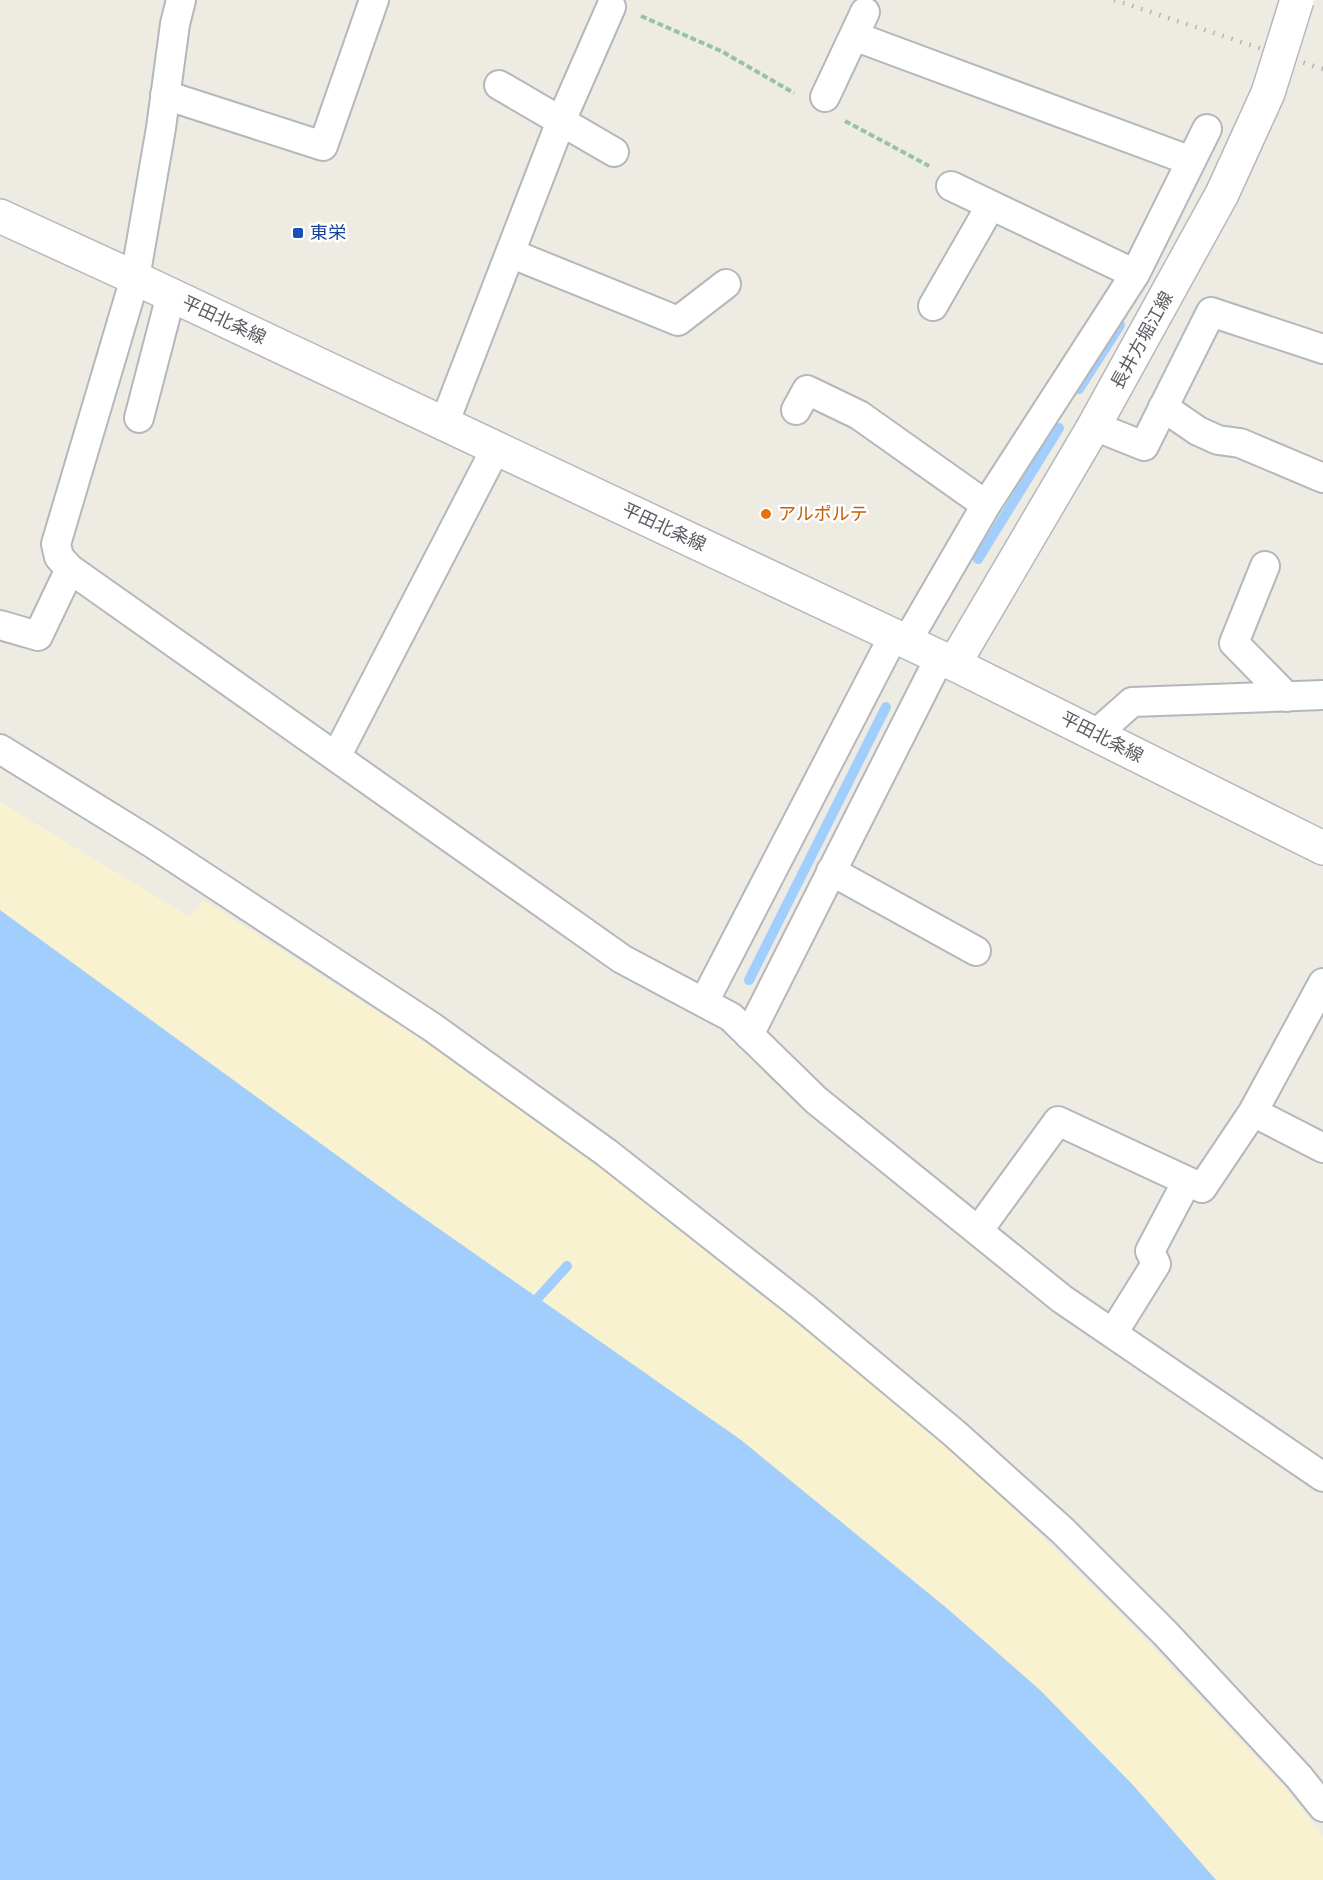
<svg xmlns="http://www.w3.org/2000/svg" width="1323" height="1880" viewBox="0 0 1323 1880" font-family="Figtree,'Noto Sans JP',sans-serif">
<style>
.sand{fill:#f9f2d0}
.water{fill:#a2cefd}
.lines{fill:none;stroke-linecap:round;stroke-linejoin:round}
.stream{stroke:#a2cefd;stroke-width:10}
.street-casing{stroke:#b4b7bc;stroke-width:32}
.secondary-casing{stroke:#b5b8be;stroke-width:36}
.path{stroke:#96c3a6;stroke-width:4;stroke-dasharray:6 3;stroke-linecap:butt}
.street{stroke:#fff;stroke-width:28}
.secondary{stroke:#fff;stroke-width:33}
.rail{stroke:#b3b4b4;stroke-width:4.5;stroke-dasharray:1.5 8;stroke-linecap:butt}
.secondary-bridge-casing{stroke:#b5b8be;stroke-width:36;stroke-linecap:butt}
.secondary-bridge{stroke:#fff;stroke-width:33}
.transit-dot{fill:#1a4fb4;stroke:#fff;stroke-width:2}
.food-dot{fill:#e8710a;stroke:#fff;stroke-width:2}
.labels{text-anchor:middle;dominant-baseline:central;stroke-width:5;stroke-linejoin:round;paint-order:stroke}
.transit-label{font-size:18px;fill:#164399;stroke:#fff;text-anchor:start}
.street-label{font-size:18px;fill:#5a5d62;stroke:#fff}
.food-label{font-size:18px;fill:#c56008;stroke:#fff;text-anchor:start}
</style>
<rect width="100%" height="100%" fill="#edebe2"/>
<!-- sand -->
<path class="sand" d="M0 802 190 917 203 900 433 1047 594 1163 875 1386 990 1486 1121 1614 1285 1788 1323 1836V1880H1216L1132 1784 1040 1690 949 1610 741 1440 405 1205 7 916 0 910Z"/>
<!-- water -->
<path class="water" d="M0 910 405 1205 741 1440 949 1610 1040 1690 1132 1784 1216 1880H0Z"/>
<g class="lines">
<!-- stream -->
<path class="stream" d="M1079 389 1120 325
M978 559 1059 428
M749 980 886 707
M538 1298 567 1266"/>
<!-- street casing -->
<g class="street-casing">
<path id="street" d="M181 0 175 24 161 128 135 278 56 544 59 557 70 569 622 959 731 1017 816 1100 1062 1299 1323 1477
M854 36 1191 161
M499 85 614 152
M165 95 323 146 374 0
M825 97 865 12
M951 186 1135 274
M510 253 678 321 726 284
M933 306 991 205
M1163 407 1198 431 1218 440 1240 443 1323 478
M796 410 807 390 859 415 986 505
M139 418 171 295
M444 424 561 121 611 7
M1094 426 1144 446 1211 312 1323 349
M1265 566 1234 643 1287 697
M0 625 38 636 70 569
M907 641 986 505 1135 274 1207 129
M1096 734 1132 702 1323 695
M0 749 152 843 432 1027 607 1153 804 1308 954 1433 1063 1531 1165 1633 1299 1777 1323 1807
M336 757 496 448
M831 871 976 951
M704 1002 894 635
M749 1035 940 657
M1253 1112 1323 1148
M978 1231 1058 1121 1202 1188 1253 1112 1323 983
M1113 1333 1156 1264 1150 1251 1187 1181"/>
</g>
<!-- secondary casing -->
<g class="secondary-casing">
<path id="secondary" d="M0 216 135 278 954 664 1323 848
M954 664 1094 426 1222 194"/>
</g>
<!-- path -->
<path class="path" d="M641 16 721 51 794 93
M845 121 929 166"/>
<!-- street -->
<use href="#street" class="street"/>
<!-- secondary -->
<use href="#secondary" class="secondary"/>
<!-- rail -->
<path class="rail" d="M1114 0 1323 69"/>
<!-- secondary-bridge casing -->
<g class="secondary-bridge-casing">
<path id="secondary-bridge" d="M1222 194 1268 93 1297 0"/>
</g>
<!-- secondary-bridge -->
<use href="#secondary-bridge" class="secondary-bridge"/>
</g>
<!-- markers -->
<rect class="transit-dot" x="292" y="227" width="12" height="12" rx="3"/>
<circle class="food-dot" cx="766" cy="514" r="6"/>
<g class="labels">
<!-- transit labels -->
<g class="transit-label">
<text x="310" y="233">東栄</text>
</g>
<!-- street labels -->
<g class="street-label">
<text transform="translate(224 320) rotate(25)">平田北条線</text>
<text transform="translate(1142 340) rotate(-61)">長井方堀江線</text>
<text transform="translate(664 527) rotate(25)">平田北条線</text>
<text transform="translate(1102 737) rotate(27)">平田北条線</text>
</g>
<!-- food labels -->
<g class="food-label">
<text x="778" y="514">アルポルテ</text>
</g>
</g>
</svg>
